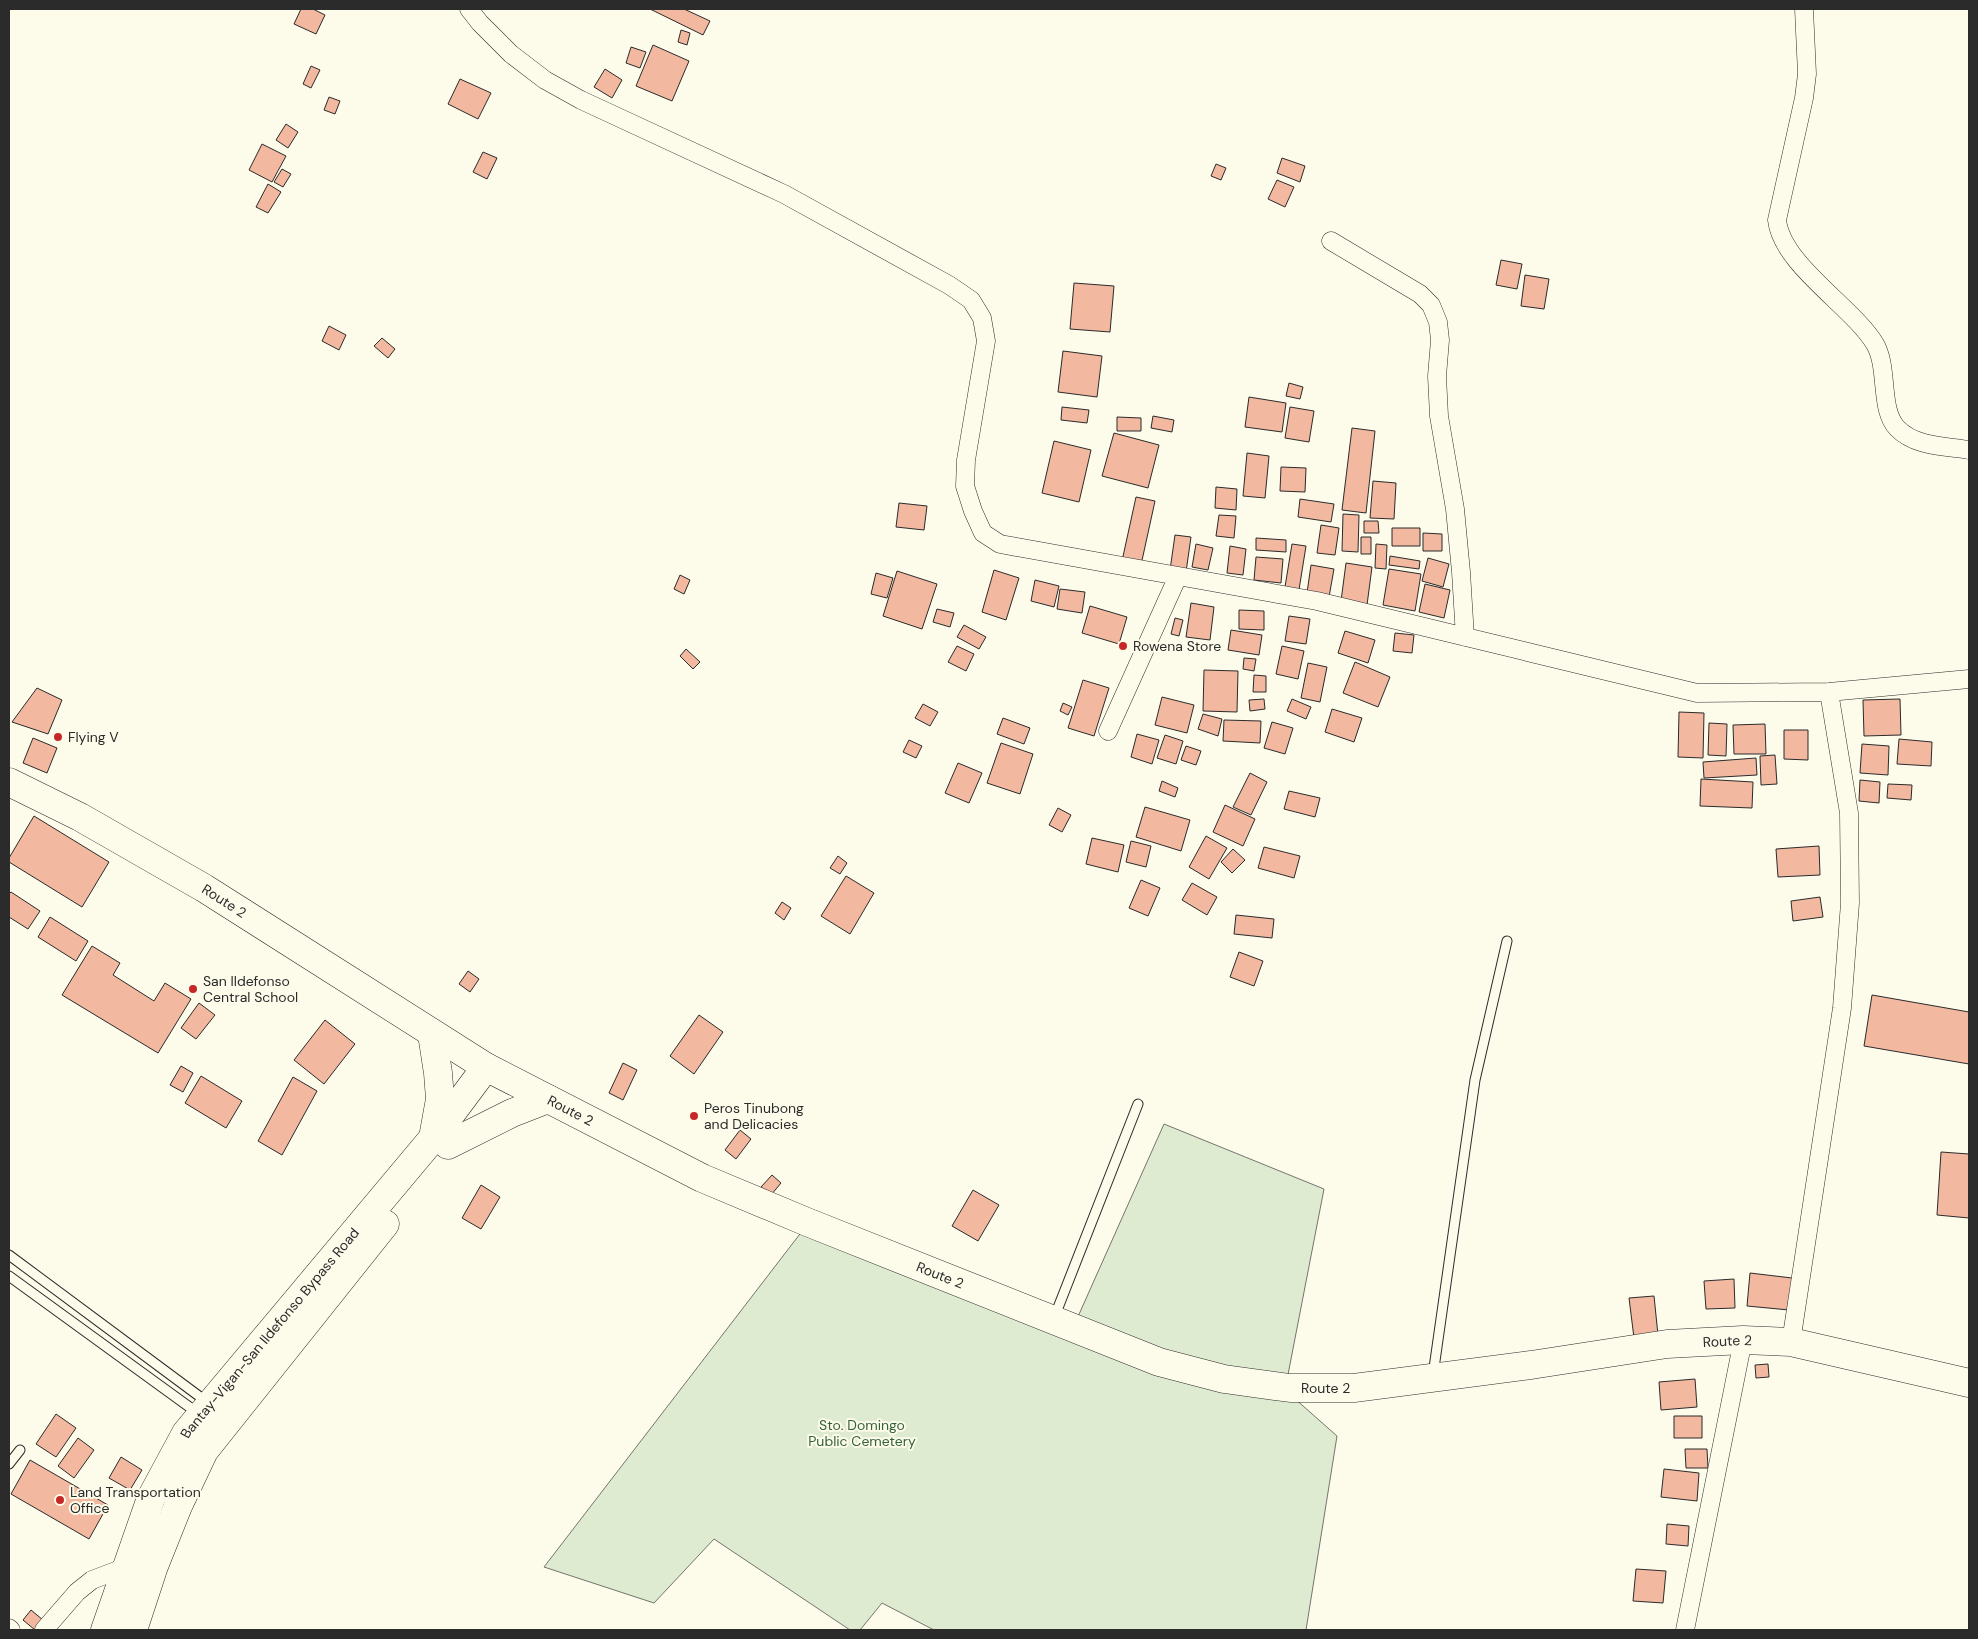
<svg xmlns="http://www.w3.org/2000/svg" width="1978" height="1639" viewBox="0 0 1978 1639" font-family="'DM Sans',sans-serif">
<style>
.green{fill:#deebd1;stroke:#74746e}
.building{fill:#f2b8a0;stroke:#2b2b2b}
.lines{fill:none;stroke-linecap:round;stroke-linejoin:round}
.lane-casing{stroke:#2b2b2b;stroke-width:11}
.street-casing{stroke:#2b2b2b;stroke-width:19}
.primary-casing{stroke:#2b2b2b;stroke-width:29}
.highway-casing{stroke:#2b2b2b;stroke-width:29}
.lane{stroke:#fdfbea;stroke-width:9}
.street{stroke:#fdfbea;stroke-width:18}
.primary{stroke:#fdfbea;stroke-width:28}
.highway{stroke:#fdfbea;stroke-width:28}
.poi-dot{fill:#c62828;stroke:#fdfbea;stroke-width:2}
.labels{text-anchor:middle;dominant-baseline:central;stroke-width:4;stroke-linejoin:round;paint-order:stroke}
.poi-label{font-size:14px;fill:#2b2b2b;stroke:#fdfbea;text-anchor:start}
.street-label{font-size:14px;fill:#2b2b2b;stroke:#fdfbea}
.park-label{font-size:14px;fill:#34623c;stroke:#fdfbea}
</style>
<rect width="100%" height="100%" fill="#fdfbea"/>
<!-- green -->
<path class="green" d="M1164 1124 1324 1189 1285 1390 1337 1436 1306 1630H934L882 1603 860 1630H850L714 1539 654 1603 544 1567 803 1230 1072 1330Z"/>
<!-- building -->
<path class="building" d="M301 9H313L325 15 316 34 294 24Z
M650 9H684L710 21 703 35Z
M681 30 690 33 687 45 678 42Z
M653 45 689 61 672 101 636 86Z
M631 47 646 52 640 68 626 63Z
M311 66 320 70 311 88 303 84Z
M605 69 622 80 612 98 594 87Z
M460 79 491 93 478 119 448 104Z
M329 97 340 101 335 114 324 110Z
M286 124 298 132 288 148 276 140Z
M262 144 286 156 272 182 249 170Z
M483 152 497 158 487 179 473 172Z
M1282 158 1305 166 1300 182 1277 173Z
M1216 164 1226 168 1221 180 1211 176Z
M282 169 291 174 283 187 274 182Z
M1277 180 1294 187 1285 207 1268 199Z
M268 184 281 192 268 213 256 207Z
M1501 260 1522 264 1517 289 1496 285Z
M1525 275 1549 279 1544 309 1521 306Z
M1074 283 1114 286 1110 332 1070 329Z
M329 326 346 335 339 350 322 341Z
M382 338 395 349 388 358 374 346Z
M1063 351 1102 356 1097 397 1058 392Z
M1289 383 1303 387 1300 399 1286 396Z
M1249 397 1286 403 1282 432 1245 427Z
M1062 407 1089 410 1087 423 1061 420Z
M1290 407 1314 411 1309 442 1285 438Z
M1153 416 1174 420 1172 432 1151 428Z
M1117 417 1141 418V431H1117Z
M1352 428 1375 431 1366 513 1342 510Z
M1114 433 1159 445 1148 488 1102 476Z
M1054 441 1091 450 1079 502 1042 493Z
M1247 453 1269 456 1265 498 1243 496Z
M1281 467 1306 468 1305 492 1280 491Z
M1373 481 1396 483 1394 519 1370 518Z
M1216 487 1237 489 1236 510 1215 508Z
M1136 497 1155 501 1141 565 1122 561Z
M1300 499 1334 504 1331 522 1298 517Z
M899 503 927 506 924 530 896 527Z
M1343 514 1359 515 1358 552 1342 551Z
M1219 515 1236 516 1234 538 1216 536Z
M1364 521H1378L1379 533H1364Z
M1321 525 1339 528 1335 555 1317 553Z
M1392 528H1420V546H1392Z
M1423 533 1442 534V551H1423Z
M1175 535 1191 537 1186 572 1170 570Z
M1361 537H1371V554H1361Z
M1256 538 1286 540V552L1256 550Z
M1196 544 1213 548 1208 570 1192 567Z
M1292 544 1306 546 1298 596 1284 593Z
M1376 544 1387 545 1386 569 1375 568Z
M1230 546 1246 549 1243 575 1227 573Z
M1390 556 1420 561 1419 569 1389 565Z
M1256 557 1283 559 1281 583 1254 580Z
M1428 558 1449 564 1443 587 1422 581Z
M1346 563 1372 567 1367 605 1341 601Z
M1311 565 1334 569 1329 597 1307 593Z
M1389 569 1421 574 1415 611 1383 605Z
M994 570 1019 578 1006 620 982 612Z
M897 571 937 584 922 629 883 616Z
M876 573 893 578 887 598 871 594Z
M680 575 690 580 684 594 674 589Z
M1035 580 1059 586 1054 607 1031 601Z
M1425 584 1450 590 1444 618 1419 612Z
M1060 589 1085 592 1082 613 1057 609Z
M1191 603 1214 607 1210 640 1186 637Z
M1090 606 1127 617 1119 644 1082 633Z
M937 609 954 613 950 627 933 622Z
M1239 610 1264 611V630L1239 629Z
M1289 616 1310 619 1306 644 1285 641Z
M1175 618 1183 620 1179 636 1171 634Z
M964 625 986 637 979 649 957 637Z
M1231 630 1262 635 1259 655 1228 650Z
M1345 631 1375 640 1368 663 1338 653Z
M1395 633 1414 635 1412 653 1393 651Z
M957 646 974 654 966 671 948 662Z
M1282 646 1304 651 1298 679 1276 674Z
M686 649 700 662 693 669 680 656Z
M1244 658 1256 659 1254 671 1243 669Z
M1355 662 1390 677 1378 707 1343 693Z
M1308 663 1327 667 1320 702 1301 698Z
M1204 670 1238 671 1237 712 1203 711Z
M1254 675 1266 676V692H1253Z
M1083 680 1109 688 1094 736 1068 728Z
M37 688 62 700 48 734 12 722Z
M1162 697 1194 705 1187 733 1155 725Z
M1264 699 1265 709 1250 711 1249 700Z
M1292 699 1311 707 1306 719 1287 711Z
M1900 699 1901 735 1864 736 1863 700Z
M1063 703 1072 707 1068 715 1060 711Z
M923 704 938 712 930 726 915 718Z
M1332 709 1362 718 1354 742 1325 732Z
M1679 712 1704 713 1703 758 1678 757Z
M1203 714 1222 719 1218 736 1198 729Z
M1003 718 1030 728 1024 744 997 734Z
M1224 720 1261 721 1260 743 1223 741Z
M1272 722 1293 728 1285 754 1264 748Z
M1709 723 1727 724 1726 756 1708 755Z
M1765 724 1766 754H1734L1733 725Z
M1784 730H1808V760L1784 759Z
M1137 734 1159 740 1152 764 1131 757Z
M1165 735 1183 741 1176 764 1157 758Z
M33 738 57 748 47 773 23 763Z
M1899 739 1932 742 1931 766 1897 764Z
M909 740 922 746 916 758 903 752Z
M1001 743 1033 754 1020 794 987 783Z
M1862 744 1889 746 1888 775 1860 773Z
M1186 746 1201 751 1196 765 1181 760Z
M1775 755 1777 784 1761 785 1760 756Z
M1756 758 1757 775 1704 778 1703 762Z
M958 763 982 773 969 803 945 793Z
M1250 773 1267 782 1251 815 1233 807Z
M1701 779 1753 782 1752 808 1700 806Z
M1860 780 1880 782 1879 803 1859 801Z
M1162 781 1178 788 1175 797 1159 791Z
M1888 784 1912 785 1911 800 1887 798Z
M1289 791 1320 798 1315 817 1284 809Z
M1225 805 1255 819 1243 846 1213 832Z
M1145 807 1190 820 1181 851 1136 837Z
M1058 808 1071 815 1062 832 1049 825Z
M34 816 109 862 82 907 9 862V858Z
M1206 836 1227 848 1209 879 1189 867Z
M1092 838 1124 845 1118 872 1086 864Z
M1131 841 1151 846 1146 867 1126 862Z
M1819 846 1820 875 1778 877 1776 849Z
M1264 847 1300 856 1294 878 1258 868Z
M1233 849 1245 860 1232 873 1221 862Z
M838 856 847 863 840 874 830 868Z
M846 876 874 893 850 934 821 916Z
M1141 880 1160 888 1148 916 1129 908Z
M1192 883 1217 897 1207 915 1182 900Z
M11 892 40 911 28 929 9 917V894Z
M1820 897 1823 917 1793 921 1791 901Z
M782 902 791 908 784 920 775 913Z
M1236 915 1274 919 1272 938 1234 934Z
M50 917 88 941 76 961 38 937Z
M92 946 120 963 113 975 154 1001 165 983 191 999 158 1053 62 995Z
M1239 952 1263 961 1254 986 1230 977Z
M468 971 479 979 470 992 459 984Z
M1872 995 1969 1012V1064L1864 1046Z
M199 1003 215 1015 196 1039 181 1028Z
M699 1015 723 1032 694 1074 670 1056Z
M325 1020 355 1044 324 1084 294 1060Z
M623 1063 637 1070 623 1100 609 1093Z
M181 1066 193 1073 183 1092 170 1085Z
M201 1076 242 1101 226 1128 185 1103Z
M293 1077 317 1091 282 1155 258 1141Z
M740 1130 751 1139 736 1159 725 1150Z
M1941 1152 1969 1154V1218L1937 1215Z
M772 1175 781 1183 771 1195 761 1187Z
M481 1185 500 1197 481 1229 462 1218Z
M973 1190 999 1205 978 1241 952 1226Z
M1750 1273 1792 1278 1789 1310 1747 1306Z
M1734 1279 1735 1308 1706 1309 1704 1281Z
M1654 1296 1658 1335 1634 1338 1629 1298Z
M1768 1364 1769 1377 1756 1378 1755 1365Z
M1695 1379 1697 1407 1661 1410 1659 1382Z
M56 1414 76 1428 56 1457 36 1444Z
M1674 1416H1702V1438H1674Z
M78 1438 94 1450 74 1478 58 1466Z
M1685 1449H1707L1708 1468H1686Z
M121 1457 142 1470 130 1490 109 1478Z
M30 1460 108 1505 89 1539 11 1494Z
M1664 1469 1699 1473 1697 1501 1661 1497Z
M1667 1524 1689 1526 1688 1546 1666 1544Z
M1636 1569 1666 1571 1663 1603 1633 1601Z
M31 1610 43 1620 35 1630 23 1620Z"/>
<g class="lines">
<!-- lane casing -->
<g class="lane-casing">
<path id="lane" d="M9 1255 207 1402
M9 1276 199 1414
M1054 1318 1138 1104
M1433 1375 1475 1080 1507 941
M9 1464 20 1450"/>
</g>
<!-- street casing -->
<g class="street-casing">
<path id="street" d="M469 9 480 23 511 54 545 80 581 100 784 194 949 285 971 300 982 318 986 341 966 460 965 486 973 511 983 533 1000 544 1317 601 1697 693 1829 692 1969 679
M1804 9 1807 74 1804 98 1777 220C1782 265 1852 306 1875 344 1889 368 1879 409 1897 428 1915 447 1945 446 1969 450
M1331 241 1420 294 1431 305 1438 322 1440 340 1437 376 1439 416 1455 509 1461 572 1465 637
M1108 731 1178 576
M1791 1342 1842 1008 1850 903 1849 813 1829 692
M9 1628 11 1630
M44 1630 77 1592 92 1580 126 1567
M1685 1630 1743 1340"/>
</g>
<!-- primary casing -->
<g class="primary-casing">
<g id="primary">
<path id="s1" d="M105 1630 151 1498 186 1433 433 1138 486 1067"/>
<path d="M133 1630 154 1566 178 1506 204 1451 385 1224"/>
</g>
</g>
<!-- highway casing -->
<g class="highway-casing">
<g id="highway">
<path id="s2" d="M9 782 80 817 204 888 486 1067 702 1178 807 1222 1159 1362 1224 1379 1290 1388H1354L1531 1365 1667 1344 1743 1340 1791 1342 1969 1383"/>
<path d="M432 1034 438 1073 440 1099 433 1138"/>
<path d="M448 1145 512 1113 548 1099"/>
</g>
</g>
<!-- lane -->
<use href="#lane" class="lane"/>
<!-- street -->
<use href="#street" class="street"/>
<!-- primary -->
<use href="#primary" class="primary"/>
<!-- highway -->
<use href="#highway" class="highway"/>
</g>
<!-- markers -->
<g class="poi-dot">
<circle cx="1123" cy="646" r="5"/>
<circle cx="58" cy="737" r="5"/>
<circle cx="193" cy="989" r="5"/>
<circle cx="694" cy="1116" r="5"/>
<circle cx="60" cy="1500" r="5"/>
</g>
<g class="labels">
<!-- poi labels -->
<g class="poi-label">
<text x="1133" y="646">Rowena Store</text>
<text x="68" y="737">Flying V</text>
<text x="203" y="981">San Ildefonso<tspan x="203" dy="16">Central School</tspan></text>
<text x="704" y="1108">Peros Tinubong<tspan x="704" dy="16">and Delicacies</tspan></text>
<text x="70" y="1492">Land Transportation<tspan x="70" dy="16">Office</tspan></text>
</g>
<!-- street labels -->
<g class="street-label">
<text stroke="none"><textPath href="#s2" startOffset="246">Route 2</textPath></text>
<text stroke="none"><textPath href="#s2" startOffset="651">Route 2</textPath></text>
<text stroke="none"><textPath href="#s2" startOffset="1056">Route 2</textPath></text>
<text stroke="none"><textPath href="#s1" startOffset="344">Bantay-Vigan-San Ildefonso Bypass Road</textPath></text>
<text stroke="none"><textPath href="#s2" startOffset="1866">Route 2</textPath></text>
<text stroke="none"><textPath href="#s2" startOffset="1461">Route 2</textPath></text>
</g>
<!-- park labels -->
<g class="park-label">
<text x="862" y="1425">Sto. Domingo<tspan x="862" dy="16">Public Cemetery</tspan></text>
</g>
</g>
<!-- border -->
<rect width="1978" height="1639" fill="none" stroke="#2b2b2b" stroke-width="20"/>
</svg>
